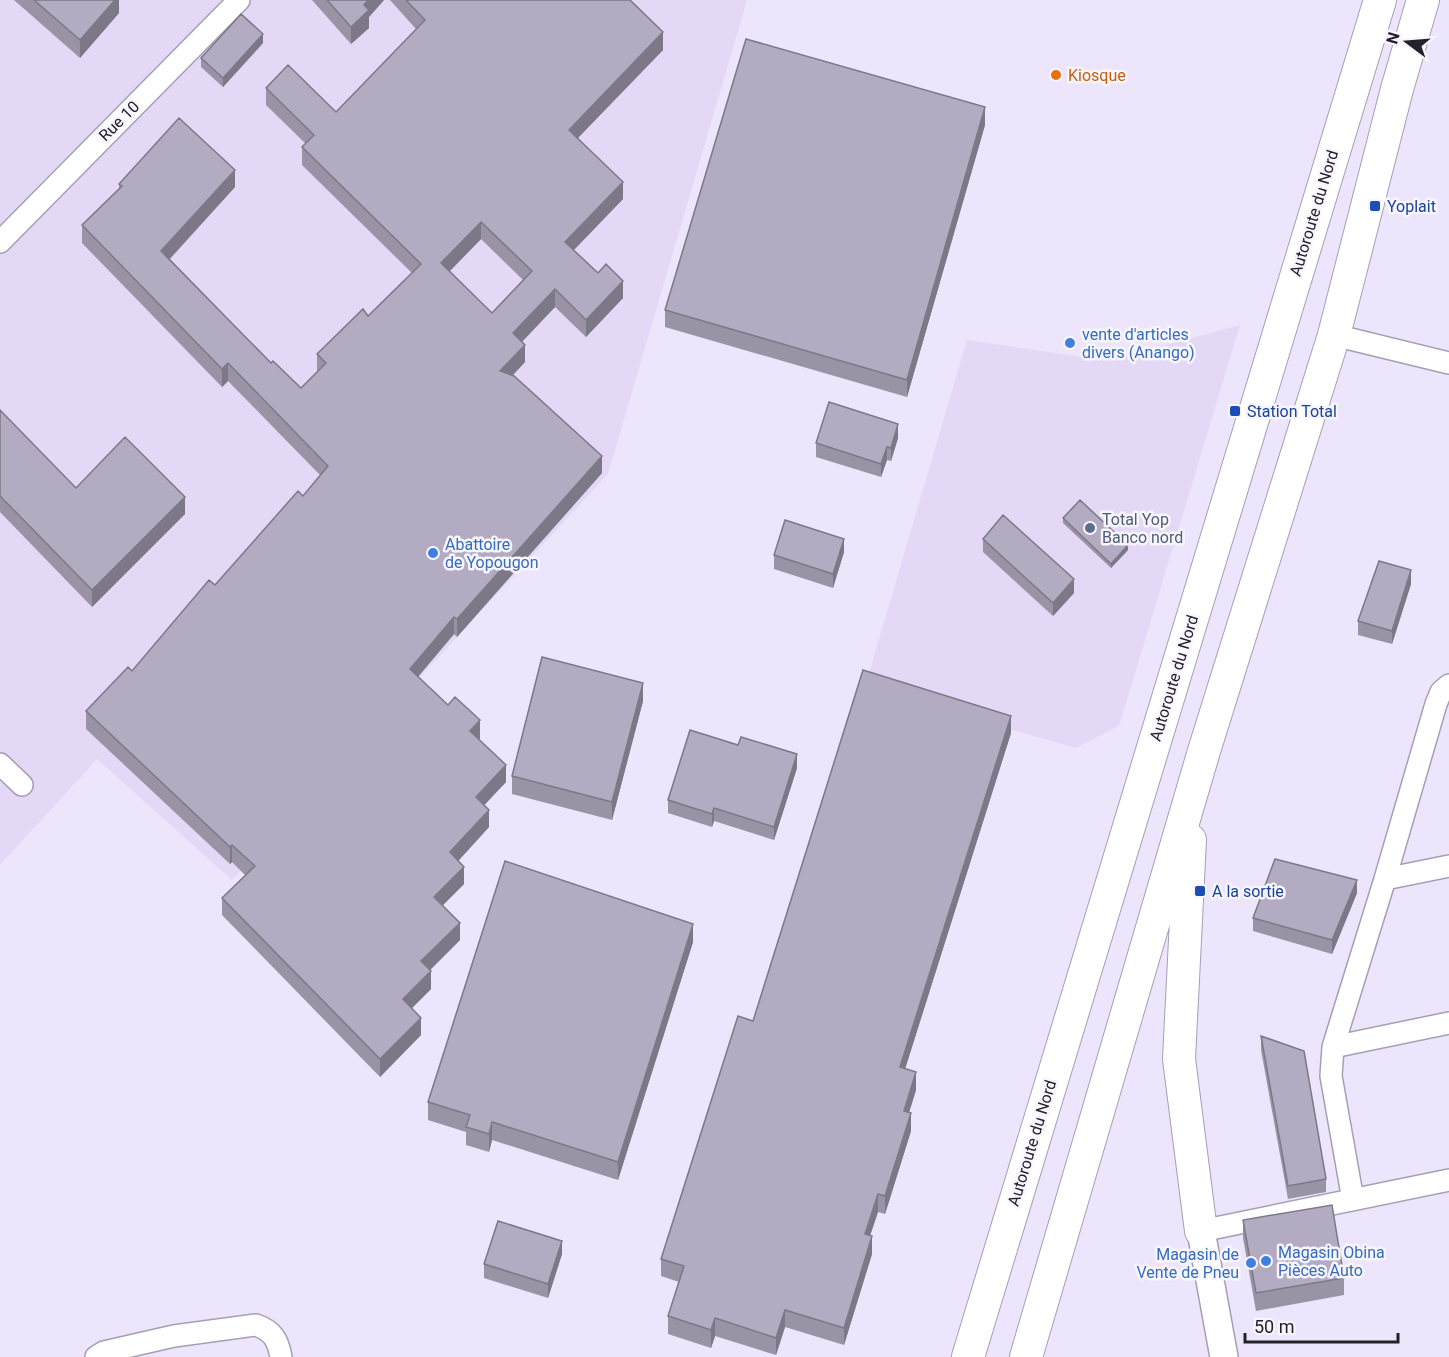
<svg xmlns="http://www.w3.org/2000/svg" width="1449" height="1357" viewBox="0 0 1449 1357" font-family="Roboto,sans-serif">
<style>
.built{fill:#e3d9f7}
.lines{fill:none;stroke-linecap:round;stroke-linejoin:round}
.minor-casing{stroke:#a69fb4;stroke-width:24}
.major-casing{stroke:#a69fb4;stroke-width:30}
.highway-casing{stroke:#a69fb4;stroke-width:34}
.minor{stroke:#fff;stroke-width:21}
.major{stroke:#fff;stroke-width:27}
.highway{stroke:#fff;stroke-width:32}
.wall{fill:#9a93a6;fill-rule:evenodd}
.shaded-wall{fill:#7d7887}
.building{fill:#b3abc1;stroke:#7d7887;stroke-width:1.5;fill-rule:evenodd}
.food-dot{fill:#e8710a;stroke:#f8f5fe;stroke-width:2}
.transit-dot{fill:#1a4fb4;stroke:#f8f5fe;stroke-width:2}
.shop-dot{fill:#3f7fe0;stroke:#f8f5fe;stroke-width:2}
.service-dot{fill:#5c6f8a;stroke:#f8f5fe;stroke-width:2}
.labels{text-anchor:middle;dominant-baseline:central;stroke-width:5;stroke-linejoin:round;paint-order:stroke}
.food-label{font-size:16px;fill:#c56008;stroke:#f8f5fe;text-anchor:start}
.street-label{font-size:16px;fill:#24212a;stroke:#f8f5fe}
.transit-label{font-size:16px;fill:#164399;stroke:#f8f5fe;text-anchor:start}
.shop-label{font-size:16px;fill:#366cbe;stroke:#f8f5fe;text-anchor:start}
.service-label{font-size:16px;fill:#4e5e75;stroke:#f8f5fe;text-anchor:start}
</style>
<rect width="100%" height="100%" fill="#ece5fc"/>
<!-- built -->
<path class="built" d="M0 0H747L608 474 232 880 97 759 0 865Z
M1240 325 1119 726 1076 748 865 687 967 340 1108 361Z"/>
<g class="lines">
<!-- minor casing -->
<g class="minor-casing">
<path id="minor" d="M0 242 239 0
M1334 335 1449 363
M1449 685 1441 692 1436 704 1385 879 1449 866
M0 764 22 785
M1333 1047 1449 1023
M1353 1200 1331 1076 1333 1047 1385 879
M1201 1231 1449 1180
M96 1357 104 1352 174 1336 256 1325C273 1331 278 1340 281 1357"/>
</g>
<!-- major casing -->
<g class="major-casing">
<path id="major" d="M1201 1231 1224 1357"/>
</g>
<!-- highway casing -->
<g class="highway-casing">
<path id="highway" d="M1190 840 1179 1059 1201 1231
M968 1357 1380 0
M1026 1357 1204 751 1334 335 1397 89 1423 0"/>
</g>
<!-- minor -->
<use href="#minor" class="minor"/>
<!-- major -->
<use href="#major" class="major"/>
<!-- highway -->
<use href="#highway" class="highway"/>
</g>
<!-- wall -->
<path class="wall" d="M14 0H119V13L80 58Z
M312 0H384L369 17V28L351 44Z
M390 0H630L663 50 578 138 623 199 574 250 623 298 586 337 555 307 522 342 525 362 513 375 602 473 457 637 454 634 418 677 480 738 479 739 506 782 484 805 489 827 458 861 464 884 443 905 460 940 430 970 431 989 412 1008 421 1035 380 1077 222 915V898L245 875 232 862 230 864 86 729V711L132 671 303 496 320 475 228 381 222 387 82 243V225L119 189V184L235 187 170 259 271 363 301 388 317 372V354L368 316 412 273 302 165V147L306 144 266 105V88L336 112 416 29ZM481 239 523 280 492 313 450 271Z
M263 43 223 87 201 67V58Z
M985 125 907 397 665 327V310Z
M0 410 76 488 185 514 92 607 0 512Z
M898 438 891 461 887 460 881 477 816 457V443Z
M1063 518 1128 550 1111 568 1063 523Z
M983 539 1074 593 1053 616 983 552Z
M844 552 833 588 774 569V555Z
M1411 584 1392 644 1358 635V621Z
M643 701 612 820 512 794V776Z
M1011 733 905 1069 916 1090 909 1113 911 1131 885 1214 878 1212 870 1235 872 1254 844 1345 785 1327 776 1355 715 1336 711 1348 668 1334V1316L679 1282 661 1276V1259L753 1021Z
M738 745 797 768 774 840 714 821 712 827 668 813V800Z
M1357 893 1332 954 1253 931V918Z
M693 942 618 1180 492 1140 489 1152 466 1145V1132L428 1120V1102Z
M1261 1036 1326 1179V1192L1288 1199 1261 1050Z
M1243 1220 1344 1278V1295L1256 1311 1243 1238Z
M562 1254 548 1298 484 1278V1264Z"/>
<!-- shaded-wall -->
<path class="shaded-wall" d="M115 0H119V13L80 58V40Z
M368 0H384L369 17V28L351 44V27L364 5Z
M663 32V50L569 147V130Z
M263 34V43L223 87V78Z
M985 107V125L907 397V380Z
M235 170V187L161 268V251Z
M623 182V199L565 259V242Z
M481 222V239L441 280V263Z
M623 281V298L586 337V320Z
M555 289V307L513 351V333Z
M525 345V362L500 389V371Z
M228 363V381L222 387V369Z
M898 424V438L891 461V448Z
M887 447V460L881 477V464Z
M602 456V473L457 637V619Z
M185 497V514L92 607V590Z
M844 539V552L833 588V574Z
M1128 545V550L1111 568V564Z
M1411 570V584L1392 644V631Z
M1074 579V593L1053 616V603Z
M454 617V634L410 686V669Z
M643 683V701L612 820V802Z
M1011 716V733L900 1085V1067Z
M480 720V738L470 748V731Z
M797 754V768L774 840V827Z
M506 765V782L476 814V797Z
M714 808V821L712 827V814Z
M489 810V827L450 870V852Z
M232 845V862L230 864V847Z
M464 867V884L434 914V897Z
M1357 880V893L1332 954V940Z
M460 923V940L421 979V961Z
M693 924V942L618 1180V1162Z
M431 971V989L403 1017V999Z
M421 1018V1035L380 1077V1059Z
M916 1072V1090L904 1128V1111Z
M911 1113V1131L885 1214V1196Z
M492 1122V1140L489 1152V1134Z
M878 1194V1212L865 1251V1234Z
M872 1236V1254L844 1345V1328Z
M562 1241V1254L548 1298V1284Z
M785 1310V1327L776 1355V1338Z
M715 1318V1336L711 1348V1330Z"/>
<!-- building -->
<path class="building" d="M34 0H115L80 40Z
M327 0H368L364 5 369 10 351 27Z
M406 0H630L663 32 569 130 623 182 565 242 598 273 606 264 623 281 586 320 555 289 513 333 525 345 500 371 514 376 602 456 457 619 454 617 410 669 448 705 455 697 480 720 470 731 506 765 476 797 489 810 450 852 464 867 434 897 460 923 421 961 431 971 403 999 421 1018 380 1059 222 898 255 866 232 845 230 847 86 711 128 667 132 671 209 580 215 585 298 491 303 496 328 466 228 363 222 369 82 225 122 186 119 184 179 118 235 170 161 251 271 363 273 361 301 388 326 363 317 354 363 309 368 316 421 264 302 147 314 135 266 88 288 65 336 112 425 20ZM481 222 532 271 492 313 441 263Z
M241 14 263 34 223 78 201 58Z
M746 39 985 107 907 380 665 310Z
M829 402 898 424 891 448 887 447 881 464 816 443Z
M0 410 76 488 125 437 185 497 92 590 0 496Z
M1080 500 1128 545 1111 564 1063 518Z
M1003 515 1074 579 1053 603 983 539Z
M785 520 844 539 833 574 774 555Z
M1379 561 1411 570 1392 631 1358 621Z
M542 657 643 683 612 802 512 776Z
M863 670 1011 716 900 1067 916 1072 904 1111 911 1113 885 1196 878 1194 865 1234 872 1236 844 1328 785 1310 776 1338 715 1318 711 1330 668 1316 684 1266 661 1259 738 1016 753 1021Z
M690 730 738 745 741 737 797 754 774 827 714 808 712 814 668 800Z
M1275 859 1357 880 1332 940 1253 918Z
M505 861 693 924 618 1162 492 1122 489 1134 466 1127 470 1115 428 1102Z
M1261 1036 1304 1051 1326 1179 1288 1186Z
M1332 1205 1344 1278 1256 1293 1243 1220Z
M498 1221 562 1241 548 1284 484 1264Z"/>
<!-- markers -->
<circle class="food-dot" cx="1056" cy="75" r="6"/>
<g class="transit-dot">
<rect x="1369" y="200" width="12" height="12" rx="3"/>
<rect x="1229" y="405" width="12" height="12" rx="3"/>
<rect x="1194" y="885" width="12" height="12" rx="3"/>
</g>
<g class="shop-dot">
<circle cx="1070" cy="343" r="6"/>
<circle cx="433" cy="553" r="6"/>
<circle cx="1266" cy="1261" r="6"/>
<circle cx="1251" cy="1263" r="6"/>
</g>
<circle class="service-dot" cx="1090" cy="528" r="6"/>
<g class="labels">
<!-- food labels -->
<g class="food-label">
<text x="1068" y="75">Kiosque</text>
</g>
<!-- street labels -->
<g class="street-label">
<text transform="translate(119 121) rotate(-45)">Rue 10</text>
<text transform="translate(1314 213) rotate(-73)">Autoroute du Nord</text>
<text transform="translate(1174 678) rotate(-73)">Autoroute du Nord</text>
<text transform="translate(1032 1143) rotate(-73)">Autoroute du Nord</text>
</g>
<!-- transit labels -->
<g class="transit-label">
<text x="1387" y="206">Yoplait</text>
<text x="1247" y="411">Station Total</text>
<text x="1212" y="891">A la sortie</text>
</g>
<!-- shop labels -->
<g class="shop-label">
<text x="1082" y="334">vente d'articles<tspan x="1082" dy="18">divers (Anango)</tspan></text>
<text x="445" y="544">Abattoire<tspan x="445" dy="18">de Yopougon</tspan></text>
<text x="1278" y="1252">Magasin Obina<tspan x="1278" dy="18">Pièces Auto</tspan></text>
<text x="1239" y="1254" text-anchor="end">Magasin de<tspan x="1239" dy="18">Vente de Pneu</tspan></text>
</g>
<!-- service labels -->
<g class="service-label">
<text x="1102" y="519">Total Yop<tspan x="1102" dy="18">Banco nord</tspan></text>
</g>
</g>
<!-- north arrow -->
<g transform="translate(1407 42) rotate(286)" stroke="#f8f5fe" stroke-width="4.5" paint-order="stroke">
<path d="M0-4.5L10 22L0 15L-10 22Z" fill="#24212a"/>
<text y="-9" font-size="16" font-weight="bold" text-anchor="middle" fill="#24212a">N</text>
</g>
<!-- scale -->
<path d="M1245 1333v9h153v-9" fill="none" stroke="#24212a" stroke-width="3"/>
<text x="1254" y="1333" font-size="18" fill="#24212a" stroke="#f8f5fe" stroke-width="4.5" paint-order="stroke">50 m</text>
</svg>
